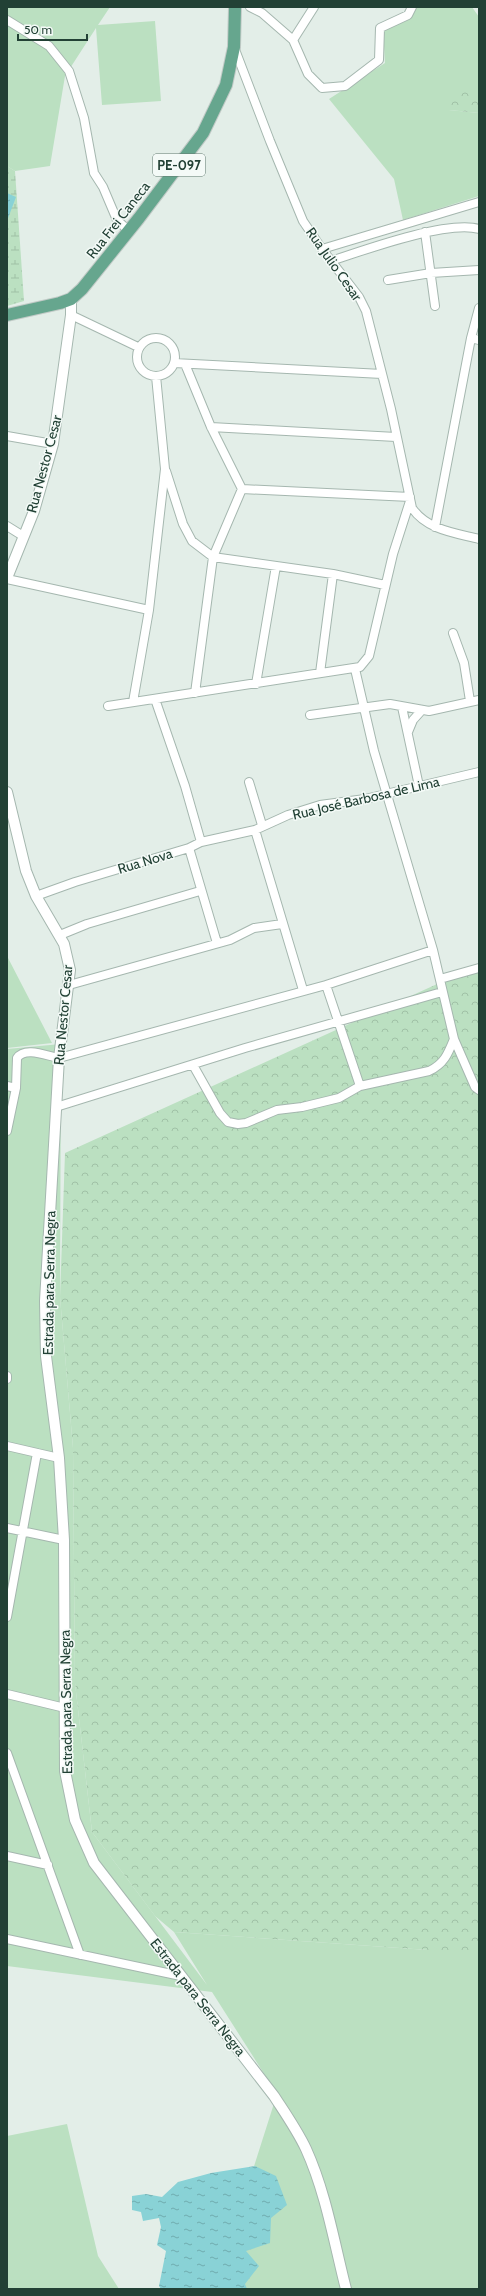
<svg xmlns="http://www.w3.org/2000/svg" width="486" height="2296" viewBox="0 0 486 2296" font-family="Cabin,sans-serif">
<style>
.green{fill:#bbe0c1}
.forest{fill:url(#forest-crowns)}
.wetland{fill:url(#wetland-marsh)}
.water{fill:url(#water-ripples)}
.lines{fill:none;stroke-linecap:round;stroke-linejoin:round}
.minor-casing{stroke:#a5b7af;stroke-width:10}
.tertiary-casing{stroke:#a5b7af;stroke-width:12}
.primary-casing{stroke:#c1cac6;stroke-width:14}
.minor{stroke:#fff;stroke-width:8}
.tertiary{stroke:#fff;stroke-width:10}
.primary{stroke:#66a68e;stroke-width:12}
.labels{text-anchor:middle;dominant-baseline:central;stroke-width:3;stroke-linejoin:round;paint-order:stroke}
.shield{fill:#f4faf7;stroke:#61786f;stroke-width:1}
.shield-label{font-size:13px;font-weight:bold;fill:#224135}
.street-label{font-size:14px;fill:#224135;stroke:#f4faf7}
</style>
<defs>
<pattern id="forest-crowns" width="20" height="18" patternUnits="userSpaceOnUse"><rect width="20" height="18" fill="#bbe0c1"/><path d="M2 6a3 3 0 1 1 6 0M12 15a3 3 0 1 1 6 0" fill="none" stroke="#a0c1a6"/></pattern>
<pattern id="wetland-marsh" width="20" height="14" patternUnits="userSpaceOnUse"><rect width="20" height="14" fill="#bbe0c1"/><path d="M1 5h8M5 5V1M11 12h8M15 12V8" fill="none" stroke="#a0c1a6"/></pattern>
<pattern id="water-ripples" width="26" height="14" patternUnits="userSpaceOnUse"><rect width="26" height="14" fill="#89d2d6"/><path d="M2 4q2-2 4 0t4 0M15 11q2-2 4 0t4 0" fill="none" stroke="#70acae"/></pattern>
</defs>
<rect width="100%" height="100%" fill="#e3eee8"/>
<!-- green -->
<path class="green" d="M7 7H110L98 25 155 21 161 101 102 105 96 28 65 76 50 166 15 171 7 166Z
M414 7H472L479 17V90L449 110 479 113V196L403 220 394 179 329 99 385 63 383 29Z
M7 956 52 1043 7 1048Z
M61 1044 60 1297 73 1448 75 1683 92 1832 207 1985 174 1932 428 1950H479V2289H215L277 2094 212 1992 7 1966V1049Z
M67 2124 98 2256 119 2289H7V2136Z"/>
<!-- forest -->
<path class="forest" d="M464 88 479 90V113L449 110 446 102 455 92Z
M479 965V1950H428L174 1932 155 1916 92 1832 75 1683 73 1448 60 1297 65 1153Z"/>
<!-- wetland -->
<path class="wetland" d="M7 166 15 171 24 301 7 306Z"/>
<!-- water -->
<path class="water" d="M7 193 16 197 7 221Z
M255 2166 276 2176 287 2205 271 2218 270 2243 246 2251 259 2266 245 2284 247 2289H161L159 2286 166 2251 157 2245 161 2227 159 2218 143 2221 141 2212 132 2210V2196L146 2194 162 2197 178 2182 211 2173Z"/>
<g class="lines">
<!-- minor casing -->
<g class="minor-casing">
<path id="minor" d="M250 7 262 13 293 40 308 74 322 88 345 86 379 60 380 28 408 15 412 7
M7 20 49 46 69 71 84 118 94 173 103 187 117 220 129 231
M293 40 314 7
M234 47 270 141 303 221 322 249 359 297 366 311 391 409 412 508C427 530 455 533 479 539
M425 232 435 306
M322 249 479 202
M331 261C364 250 447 220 479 229
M388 280 431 273 479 270
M71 315 138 347
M137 357a19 19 0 1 1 38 0a19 19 0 1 1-38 0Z
M471 338 479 340
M174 363 382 374
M185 364 211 427 242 489 213 557 195 693
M211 427 396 437
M7 436 53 444
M166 471 183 524 192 541 213 557 333 574 385 585
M242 489 410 497
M7 526 23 536
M435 527 471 338 479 308
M7 579 149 610
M453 633 464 663 470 701
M355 669 374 751 433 950 454 1039 475 1087 479 1090
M320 673 333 574
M256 684 276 566
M155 699 185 786 201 842
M133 702 149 610 165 469 156 376
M108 706 360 667 369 656 393 554 410 501
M402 707 419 786
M310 715 390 704 429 711 479 700
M408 732 413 720 422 710
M249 782 262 825
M255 830 303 990
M189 848 217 943
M36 896 75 882 189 848 201 842 255 830 288 815 320 805 365 799 479 772
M60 935 87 924 200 891
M440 979 479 968
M69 985 230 940 254 928 282 924
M326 985 360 1086
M193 1065 220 1113 228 1122 238 1124 246 1123 277 1110 302 1107 339 1098 360 1086 429 1071C444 1064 448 1054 454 1039
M7 1086 16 1088
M56 1107 245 1048 442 992
M7 1131 16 1088 17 1058C25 1046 47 1056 59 1058L326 985 433 950
M7 1376V1379
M7 1446 59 1458
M7 1528 64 1540
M7 1617 37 1453
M7 1694 65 1708
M7 1753 80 1955
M7 1856 48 1865
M7 1939 181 1976"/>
</g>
<!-- tertiary casing -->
<g class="tertiary-casing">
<path id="tertiary" d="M7 578 34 511 53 444 71 315V299
M7 792 26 871 36 896 64 944 70 970 59 1058 45 1301 46 1356 59 1458 64 1540 65 1771 75 1820 94 1863 274 2096C285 2113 297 2130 306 2149 326 2193 334 2242 346 2289"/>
</g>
<!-- primary casing -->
<g class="primary-casing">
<path id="primary" d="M7 315 60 303 71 299 82 289 139 218 203 133 226 85 234 47 235 7"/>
</g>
<!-- minor -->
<use href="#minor" class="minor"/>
<!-- tertiary -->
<use href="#tertiary" class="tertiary"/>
<!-- primary -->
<use href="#primary" class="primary"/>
</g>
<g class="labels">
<!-- shield labels -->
<rect class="shield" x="153" y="154" width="52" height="22" rx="3"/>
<g class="shield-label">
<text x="179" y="165">PE-097</text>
</g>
<!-- street labels -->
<g class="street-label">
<text transform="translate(118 220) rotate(-52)">Rua Frei Caneca</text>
<text transform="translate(334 264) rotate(55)">Rua Julio Cesar</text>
<text transform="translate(44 464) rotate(-75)">Rua Nestor Cesar</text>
<text transform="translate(366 798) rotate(-13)">Rua José Barbosa de Lima</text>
<text transform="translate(145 861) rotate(-17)">Rua Nova</text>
<text transform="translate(63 1015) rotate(-85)">Rua Nestor Cesar</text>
<text transform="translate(49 1283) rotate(-89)">Estrada para Serra Negra</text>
<text transform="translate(66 1702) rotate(-91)">Estrada para Serra Negra</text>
<text transform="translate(198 1997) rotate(52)">Estrada para Serra Negra</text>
</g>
</g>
<!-- border -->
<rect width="486" height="2296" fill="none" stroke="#224135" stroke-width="16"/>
<!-- scale -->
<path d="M18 34v6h69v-6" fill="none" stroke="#224135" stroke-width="2"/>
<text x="24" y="34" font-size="12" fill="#224135" stroke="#f4faf7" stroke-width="3" paint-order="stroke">50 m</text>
</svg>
